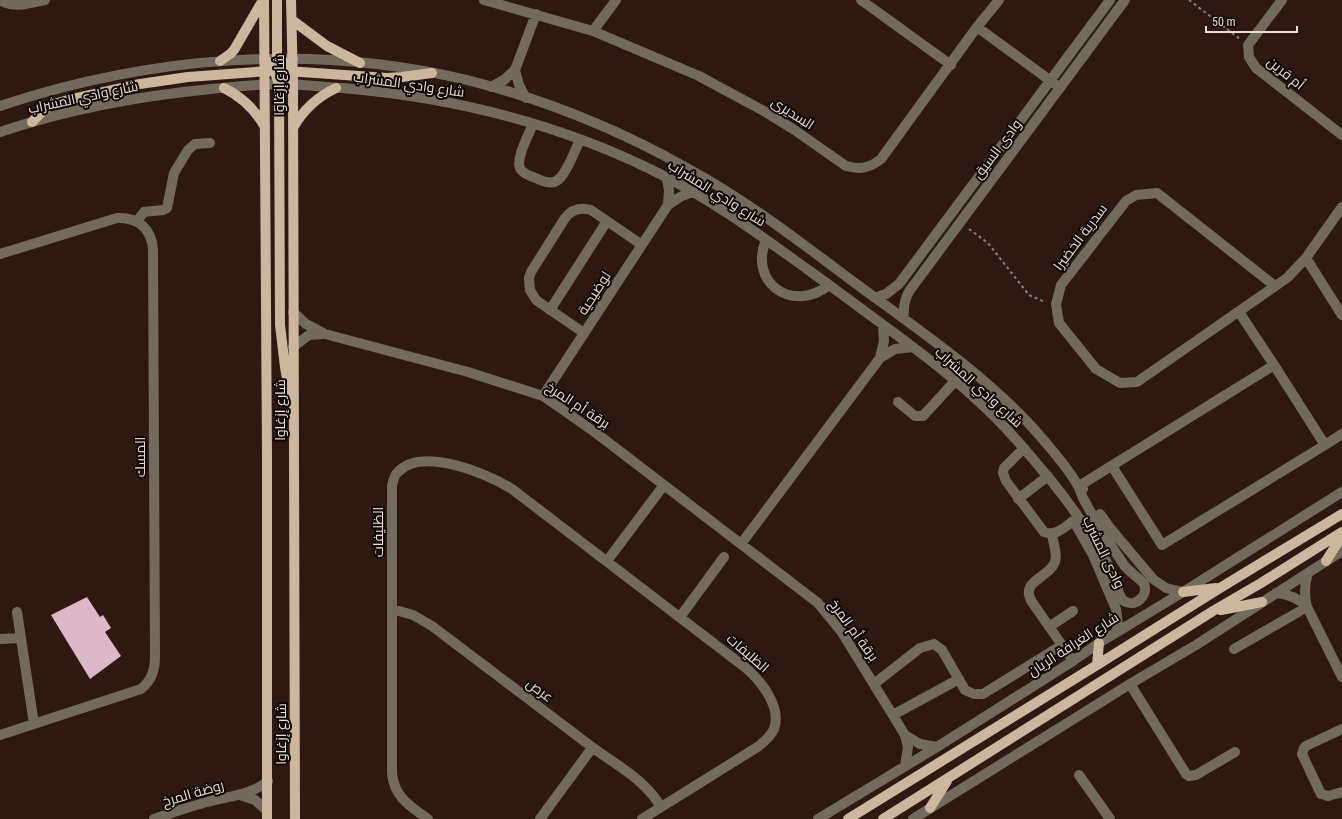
<svg xmlns="http://www.w3.org/2000/svg" width="1342" height="819" viewBox="0 0 1342 819" font-family="'Roboto Condensed',Cairo,sans-serif">
<style>
.building{fill:#dbb7c8}
.lines{fill:none;stroke-linecap:round;stroke-linejoin:round}
.path{stroke:#8e7c76;stroke-width:2;stroke-dasharray:3 3;stroke-linecap:butt}
.minor{stroke:#736a5e;stroke-width:10}
.major{stroke:#cab79e;stroke-width:10}
.labels{text-anchor:middle;dominant-baseline:central;stroke-width:4;stroke-linejoin:round;paint-order:stroke}
.street-label{font-size:14px;fill:#ebdcd7;stroke:#0f0704}
</style>
<rect width="100%" height="100%" fill="#2d1912"/>
<!-- building -->
<path class="building" d="M87 597 100 617 103 615 111 628 105 632 121 656 90 679 51 615Z"/>
<g class="lines">
<!-- path -->
<path class="path" d="M1189 0 1240 39
M969 229 988 243 1029 295 1045 302"/>
<!-- minor -->
<path class="minor" d="M0 0C14 9 30 3 45 0
M484 0 593 31 699 76 762 110 793 129 846 166C860 170 870 168 881 159L977 27 999 0
M861 0 951 65
M1282 0 1248 45 1249 57 1256 68 1342 135
M977 27 1055 84
M593 31 616 0
M515 70 519 85 526 98
M491 87 504 80 515 70 536 14
M0 106C150 56 313 43 467 80 543 99 619 130 687 168 748 201 800 242 855 283 920 331 995 381 1046 443 1057 456 1070 471 1078 486 1080 489 1081 494 1083 498 1095 521 1110 544 1124 565 1129 572 1141 579 1144 584 1149 596 1135 608 1124 601 1118 597 1115 578 1111 570 1094 539 1075 510 1053 483 1029 454 1006 426 978 401 934 360 884 326 836 290 776 247 717 201 650 169 554 122 448 97 342 88 322 87 301 84 280 84 257 84 234 87 211 89 139 96 68 109 0 132
M533 124C529 134 514 161 521 170 525 175 534 177 540 180 547 183 555 184 560 178 568 170 575 150 580 140
M667 178 669 191 668 205
M137 221 144 212 163 210 167 208 174 173 188 150 195 144 210 143
M766 240C748 283 793 314 829 285
M0 254 117 218C138 217 152 229 153 250L155 656C155 670 152 680 141 689L0 735
M1306 258 1342 315
M1275 286 1157 193 1136 195 1126 201 1061 285 1056 304 1059 323 1096 369 1120 383 1137 382 1287 278 1306 258 1342 207
M875 298 886 294 899 284 1110 0
M550 310 607 221
M293 312 306 324 325 334 468 372 543 396 596 433 818 603 841 631 905 735 908 747 905 766
M904 319C903 308 904 299 910 290L1125 0
M584 333 536 300 530 290 529 278 531 272 565 218C572 209 581 207 591 210L642 245
M293 347 309 335 323 334
M880 358 895 349 913 347
M543 396 668 205 680 197 692 192
M898 402 915 416H923L956 380
M1325 445 1342 434
M1024 448 1004 468 1003 473 1006 481 1044 532C1055 537 1065 527 1073 521
M1112 466 1162 545 1325 445 1274 365
M1083 489 1079 486 1274 365 1239 312
M1018 499 1048 476
M1100 514 1110 528 1153 579 1166 588 1183 592
M1077 527 1093 555 1116 609 1118 625 1116 632
M1052 534C1053 543 1058 554 1055 562 1049 578 1019 581 1032 602L1073 661
M741 544 880 358 884 341 883 325
M607 561 664 485
M1308 573C1304 585 1304 595 1307 607L1342 677
M1276 593C1289 594 1298 598 1307 607
M392 609 413 615 432 626C484 665 536 705 588 744 615 765 643 777 661 807
M17 612 34 724
M680 617 724 557
M1049 627 1073 611
M0 639 21 638
M1234 649 1307 607
M874 684 920 648 934 644 942 650 965 690 974 694H983L1062 645
M1130 684 1186 774 1189 776 1196 775 1235 752
M893 715 959 679
M1342 729 1306 746 1304 748 1302 754 1321 794 1328 796 1342 792
M905 735 920 744 937 747
M1079 775 1110 819
M240 795 255 800 267 811
M154 819C171 813 189 807 207 802 228 796 250 796 268 781
M428 819C410 806 394 797 392 773V486C393 481 394 475 398 472 422 446 488 474 512 489L746 668C761 681 782 707 774 729 771 736 765 741 759 746L642 819
M540 819 592 748
M818 819 937 747 1073 661 1099 643 1183 592 1342 492
M913 819 1130 684 1196 645 1342 551"/>
<!-- major -->
<path class="major" d="M264 0 267 455V819
M277 0V58L282 73
M291 0 293 85 295 819
M292 20 327 46 360 63
M264 58 274 70 279 84 280 325 285 367 289 391
M220 61 230 54 234 50 263 0
M287 71 387 78 402 77 432 73
M224 88C242 97 255 109 265 127
M32 122 44 110 51 105 68 100 140 84 188 77 269 71 284 66 293 59
M293 128C303 110 317 97 336 88
M1326 561 1342 536
M1183 592 1216 588
M1221 610 1262 602
M1097 665 1099 643
M930 808 947 781
M848 819 1097 665 1220 588 1342 514
M883 819 1213 611 1261 583 1342 532"/>
</g>
<g class="labels">
<!-- street labels -->
<g class="street-label">
<text transform="translate(1286 73) rotate(39)">أم قرين</text>
<text transform="translate(409 84) rotate(8)">شارع وادي المشراب</text>
<text transform="translate(279 85) rotate(-90)">شارع إزغاوا</text>
<text transform="translate(83 97) rotate(-12)">شارع وادي المشراب</text>
<text transform="translate(793 113) rotate(33)">السديرى</text>
<text transform="translate(997 149) rotate(-53)">وادى السيق</text>
<text transform="translate(717 193) rotate(32)">شارع وادي المشراب</text>
<text transform="translate(1080 237) rotate(-53)">سدرية الخضيرا</text>
<text transform="translate(594 293) rotate(-57)">لوضيحية</text>
<text transform="translate(979 387) rotate(42)">شارع وادي المشراب</text>
<text transform="translate(578 405) rotate(33)">برقة أم المرخ</text>
<text transform="translate(280 410) rotate(-90)">شارع إزغاوا</text>
<text transform="translate(140 457) rotate(-90)">المسك</text>
<text transform="translate(378 532) rotate(-90)">الظليفات</text>
<text transform="translate(1104 552) rotate(64)">وادى المشرب</text>
<text transform="translate(854 630) rotate(54)">برقة أم المرخ</text>
<text transform="translate(1073 644) rotate(-33)">شارع الغرافة الريان</text>
<text transform="translate(748 653) rotate(41)">الظليفات</text>
<text transform="translate(540 690) rotate(37)">عرص</text>
<text transform="translate(281 734) rotate(-90)">شارع إزغاوا</text>
<text transform="translate(193 793) rotate(-16)">روضة المرخ</text>
</g>
</g>
<!-- scale -->
<path d="M1206 26v6h91v-6" fill="none" stroke="#ebdcd7" stroke-width="2"/>
<text x="1212" y="26" font-size="12" fill="#ebdcd7" stroke="#0f0704" stroke-width="3" paint-order="stroke">50 m</text>
</svg>
